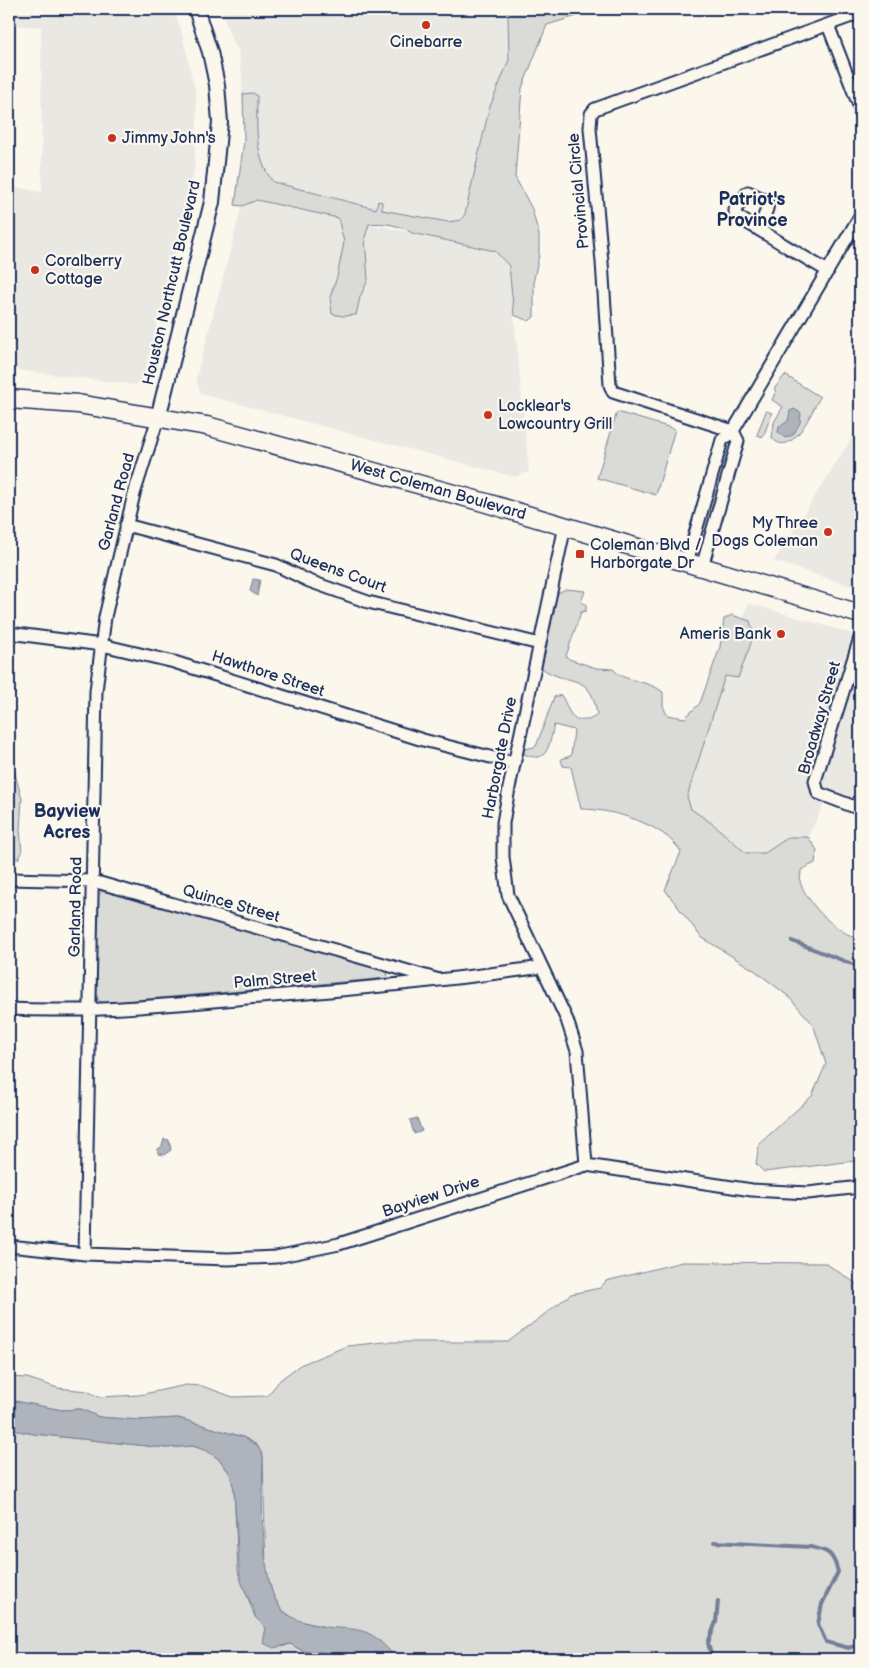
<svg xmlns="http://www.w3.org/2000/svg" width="869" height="1668" viewBox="0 0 869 1668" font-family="'Balsamiq Sans',sans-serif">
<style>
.built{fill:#eae8e2}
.green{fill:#dadad7;stroke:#7a849a}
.water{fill:#afb3bb;stroke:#747e96}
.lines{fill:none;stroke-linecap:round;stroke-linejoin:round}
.stream{stroke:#747e96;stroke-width:4}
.minor-casing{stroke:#1b2f5e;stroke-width:15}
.tertiary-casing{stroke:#1b2f5e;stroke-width:18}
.primary-casing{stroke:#1b2f5e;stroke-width:21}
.minor{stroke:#fbf7ec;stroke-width:11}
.tertiary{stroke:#fbf7ec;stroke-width:14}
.primary{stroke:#fbf7ec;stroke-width:18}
.poi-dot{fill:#c8321e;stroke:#fbf7ec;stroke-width:2}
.labels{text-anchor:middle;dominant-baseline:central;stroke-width:4.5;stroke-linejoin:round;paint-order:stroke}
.poi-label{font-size:16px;fill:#1b2f5e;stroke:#fbf7ec;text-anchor:start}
.street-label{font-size:16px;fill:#1b2f5e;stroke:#fbf7ec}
.neighbourhood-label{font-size:18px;font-weight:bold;fill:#1b2f5e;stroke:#fbf7ec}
</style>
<rect width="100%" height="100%" fill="#fbf7ec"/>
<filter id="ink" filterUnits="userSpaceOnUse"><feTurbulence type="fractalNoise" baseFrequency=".02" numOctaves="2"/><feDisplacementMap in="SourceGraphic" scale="10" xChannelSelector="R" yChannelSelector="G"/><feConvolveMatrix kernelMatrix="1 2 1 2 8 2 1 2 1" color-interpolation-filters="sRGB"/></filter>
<g filter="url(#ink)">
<!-- built -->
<path class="built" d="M11 9H173L181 29 196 95 197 121 194 172 183 225 144 375 136 385 9 369V186L42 192 41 27 15 25Z
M221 9H505L508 15 509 60 489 109 465 214 461 220 448 222 381 210 382 202 376 209 273 182 240 177 244 141 242 77 238 49 232 41Z
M257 200 494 250 509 266 529 472 515 477 201 394 196 379 242 206Z
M860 425V589L774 561Z
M748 603 860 636V814L826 800 808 837H789L765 853H746L713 824 691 809 687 797Z"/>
<!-- green -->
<path class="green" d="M505 9H600L547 25 522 88 515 177 532 209 539 235V255L534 279V317L529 321 514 315 509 266 495 251 412 233C401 225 382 222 369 224L365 237 368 280 360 297 356 315 343 316 332 314 330 297 337 277 344 242 338 218 257 200 242 206 235 205 244 141 243 94 253 93 257 96C257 126 254 157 273 182L376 209 378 201 382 202V210L448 222 461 220 465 214 489 109 509 60 508 15Z
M785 375 820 397C812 411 792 460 772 438L774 422 783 407 772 400 776 391 774 389Z
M766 411 772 413 763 437 757 435Z
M617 412 675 429 656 495 597 478Z
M566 589 585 591 581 602 586 604V611L581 612 566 656 569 659 596 668 613 669C624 683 647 679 663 692V706L667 715 685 718 700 703 720 647 724 619 732 615 750 621 754 635 738 678 725 676 687 797 691 809 713 824 746 853H765L789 837H808L817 850 815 863 801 870C801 875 799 882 801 885 813 910 835 930 860 940V1158L854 1161 764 1172 756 1164 759 1144 812 1096 826 1064 813 1024 788 996 754 970 701 937 665 890 681 852C664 824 613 809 581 809L571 767 563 766 561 759 571 756 574 730 554 725C549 744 549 765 524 754V749L535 747 537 744 554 697 561 695C567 704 567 712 576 720H589L597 715C591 669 568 688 540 667L552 605 556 594Z
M9 752 22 799 20 829 22 853 18 859 9 857Z
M107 890 387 970 388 978 103 1003 97 999 98 896 102 891Z
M682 1262 825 1263 860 1286V1659H397L378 1640 296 1620 281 1609 272 1593 266 1569 263 1456 257 1445 243 1437 178 1418 139 1420 99 1417 81 1409 62 1410 9 1400V1377L27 1378 58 1388 87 1391 99 1397 139 1395 186 1385 202 1386 233 1397 267 1396 281 1379 300 1365 347 1346 384 1342H508L571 1294 600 1288 606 1281Z
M9 1429 34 1434 166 1448 193 1446 207 1451 220 1460 230 1474 234 1489 238 1572 255 1617 266 1628 264 1638 282 1647 290 1644 303 1651 323 1652 348 1659H9Z"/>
<!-- water -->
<path class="water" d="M794 409 801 413 800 423 793 435 785 438 778 432 779 427 788 421 790 411Z
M253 579 260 580 257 596 250 591Z
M417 1118 422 1131 414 1134 410 1120Z
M164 1139 169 1140 171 1150 164 1155 159 1154 157 1150 162 1146Z
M9 1400 62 1410 81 1409 99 1417 139 1420 178 1418 243 1437 257 1445 263 1456C262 1489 259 1587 282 1610 293 1620 306 1623 320 1626 334 1629 348 1627 362 1631 376 1634 388 1649 397 1659H348L323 1652 303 1651 290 1644 274 1648 263 1643 266 1628 255 1617 254 1610 240 1579 234 1489 230 1474 220 1460 207 1451 193 1446 166 1448 34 1434 9 1429Z"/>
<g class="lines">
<!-- stream -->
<path class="stream" d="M792 941 860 967
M714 1542 811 1547C829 1551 833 1553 838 1572L822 1604 818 1624 826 1642 849 1648 860 1642
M712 1659 708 1643 716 1622 718 1601"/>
<!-- minor casing -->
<g class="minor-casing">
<path id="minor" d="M860 13 595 109 591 114 590 128 602 262 610 385 613 392 733 431 860 216
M828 25 860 108
M761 231C759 219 770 212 767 201L748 192 735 210V214L738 217C768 235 798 254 828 271
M126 525 276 565 309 581 368 602 540 644
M565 526 509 788 503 823V857L508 895 567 1020 577 1051 586 1165
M687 562 722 440 733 431 738 441 702 567
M9 633 102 645 174 662 423 740 514 763
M860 638 815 781 818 793 860 809
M9 879 93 881 436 979
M9 1009C89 1013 168 1005 248 998 346 990 444 981 542 967
M9 1246 85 1254 228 1259 276 1257 339 1244 586 1165 752 1190 808 1193 860 1187
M85 1254 96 691 105 617 134 494 158 418"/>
</g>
<!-- tertiary casing -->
<g class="tertiary-casing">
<path id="tertiary" d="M158 418 212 202 220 122 217 85 210 52 196 9"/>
</g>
<!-- primary casing -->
<g class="primary-casing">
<path id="primary" d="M9 399 78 404 207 426 483 502 860 614"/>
</g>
<!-- minor -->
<use href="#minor" class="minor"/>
<!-- tertiary -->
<use href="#tertiary" class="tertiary"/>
<!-- primary -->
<use href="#primary" class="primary"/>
</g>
</g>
<!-- markers -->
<g class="poi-dot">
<circle cx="426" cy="25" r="5"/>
<circle cx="112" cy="138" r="5"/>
<circle cx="35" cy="270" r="5"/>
<circle cx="488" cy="415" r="5"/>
<circle cx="828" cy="532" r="5"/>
<rect x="575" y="549" width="10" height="10" rx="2.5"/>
<circle cx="781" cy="634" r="5"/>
</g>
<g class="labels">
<!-- poi labels -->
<g class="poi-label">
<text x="426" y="42" text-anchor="middle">Cinebarre</text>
<text x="122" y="138">Jimmy John's</text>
<text x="45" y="261">Coralberry<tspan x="45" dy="18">Cottage</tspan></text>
<text x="498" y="406">Locklear's<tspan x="498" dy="18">Lowcountry Grill</tspan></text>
<text x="818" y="523" text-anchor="end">My Three<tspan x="818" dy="18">Dogs Coleman</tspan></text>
<text x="590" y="545">Coleman Blvd /<tspan x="590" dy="18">Harborgate Dr</tspan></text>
<text x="771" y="634" text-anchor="end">Ameris Bank</text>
</g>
<!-- street labels -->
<g class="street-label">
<text transform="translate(579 191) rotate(-95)">Provincial Circle</text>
<text transform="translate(172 283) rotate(-77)">Houston Northcutt Boulevard</text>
<text transform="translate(438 490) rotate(16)">West Coleman Boulevard</text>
<text transform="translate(117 502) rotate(-75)">Garland Road</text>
<text transform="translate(338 571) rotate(20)">Queens Court</text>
<text transform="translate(268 674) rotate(18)">Hawthore Street</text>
<text transform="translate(820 718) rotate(-74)">Broadway Street</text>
<text transform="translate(500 758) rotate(-79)">Harborgate Drive</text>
<text transform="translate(231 904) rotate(16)">Quince Street</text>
<text transform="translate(76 907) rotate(-89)">Garland Road</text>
<text transform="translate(275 980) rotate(-5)">Palm Street</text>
<text transform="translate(431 1197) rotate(-18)">Bayview Drive</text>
</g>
<!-- neighbourhood labels -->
<g class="neighbourhood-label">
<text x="752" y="199">Patriot's<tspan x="752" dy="21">Province</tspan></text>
<text x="67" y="811">Bayview<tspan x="67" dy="21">Acres</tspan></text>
</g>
</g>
<!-- margin -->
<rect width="869" height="1668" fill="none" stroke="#fbf7ec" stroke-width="30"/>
<rect x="15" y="15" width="839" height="1638" fill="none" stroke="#1b2f5e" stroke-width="2" filter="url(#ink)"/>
</svg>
